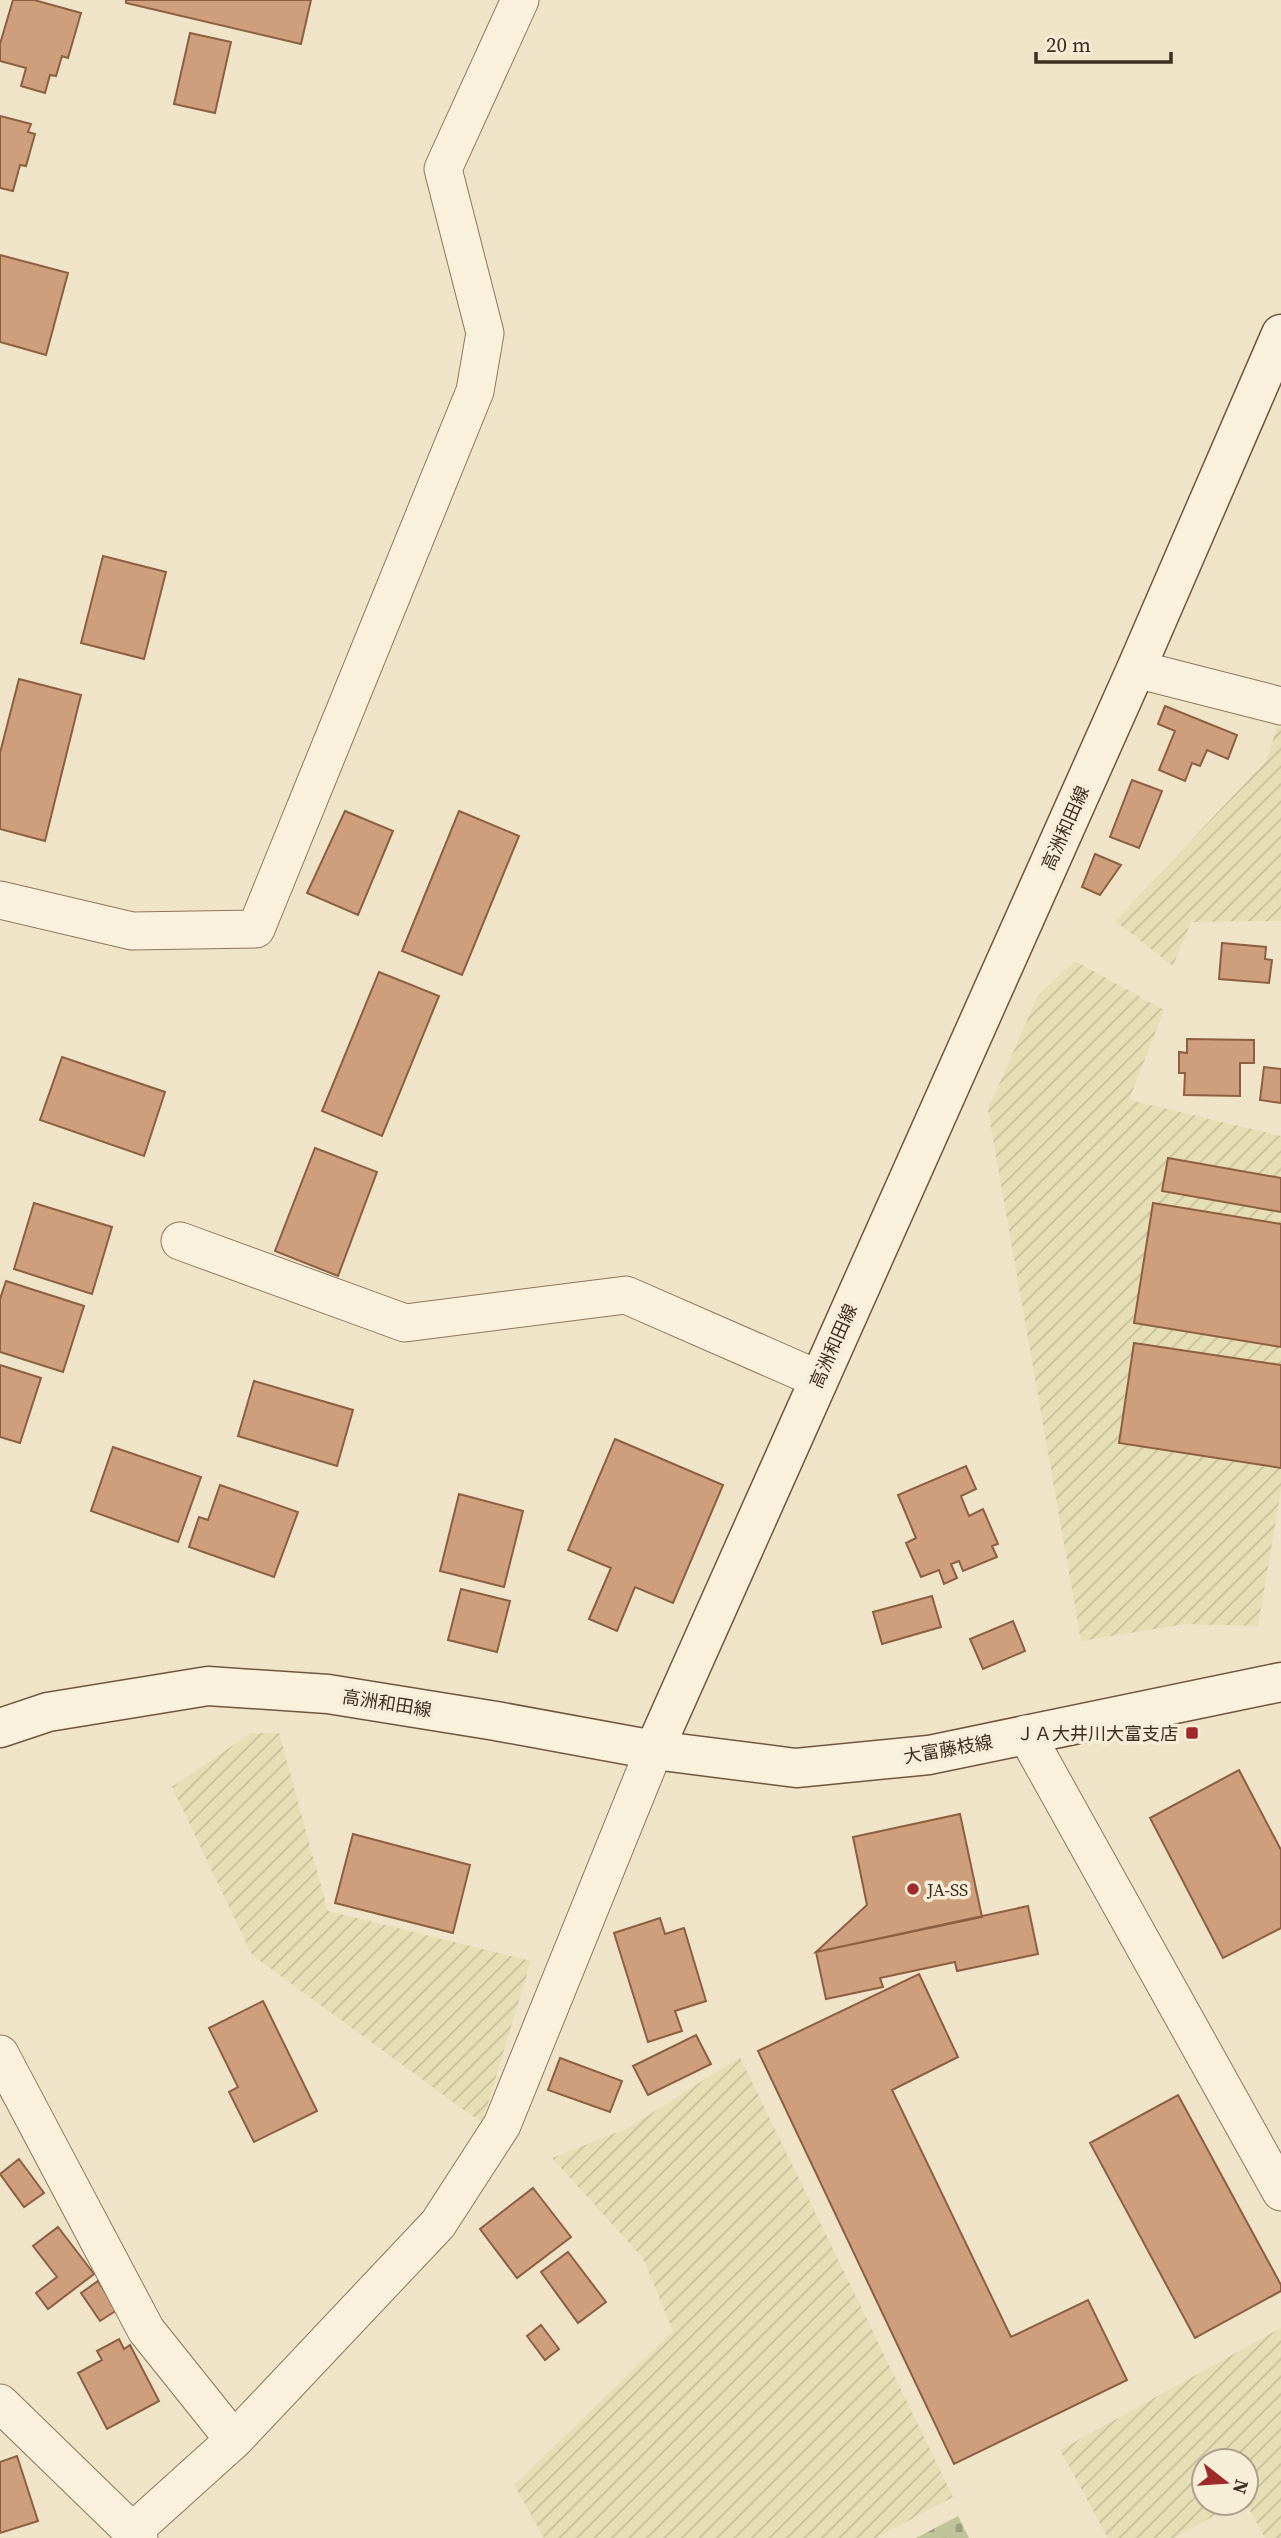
<svg xmlns="http://www.w3.org/2000/svg" width="1281" height="2538" viewBox="0 0 1281 2538" font-family="'Source Serif 4','Noto Sans JP',serif">
<style>
.farmland{fill:url(#farmland-furrows)}
.cemetery{fill:url(#cemetery-stones)}
.building{fill:#cf9f7d;stroke:#8d5f41;stroke-width:2}
.lines{fill:none;stroke-linecap:round;stroke-linejoin:round}
.minor-casing{stroke:#8d765c;stroke-width:39}
.secondary-casing{stroke:#6f573f;stroke-width:41}
.minor{stroke:#faf1dc;stroke-width:37}
.secondary{stroke:#faf1dc;stroke-width:38}
.poi-dot{fill:#9e2a2b;stroke:#f7eed8;stroke-width:2.5}
.labels{text-anchor:middle;dominant-baseline:central;stroke-width:7;stroke-linejoin:round;paint-order:stroke}
.street-label{font-size:18px;fill:#3d2e20;stroke:#f7eed8}
.poi-label{font-size:18px;fill:#3d2e20;stroke:#f7eed8;text-anchor:end}
</style>
<defs>
<pattern id="farmland-furrows" width="10" height="10" patternUnits="userSpaceOnUse" patternTransform="scale(1.75)"><rect width="10" height="10" fill="#e6deb5"/><path d="M-1 1l2-2M0 10L10 0M9 11l2-2" fill="none" stroke="#c6bf9b"/></pattern>
<pattern id="cemetery-stones" width="16" height="16" patternUnits="userSpaceOnUse" patternTransform="scale(1.75)"><rect width="16" height="16" fill="#bfc49a"/><path d="M2 7V4a2 2 0 0 1 4 0v3zM10 15v-3a2 2 0 0 1 4 0v3z" fill="#9ca07d"/></pattern>
</defs>
<rect width="100%" height="100%" fill="#f0e4c8"/>
<!-- farmland -->
<path class="farmland" d="M1277 727 1281 728V921L1191 922 1173 966 1115 921 1266 761Z
M1075 961 1164 1010 1129 1100 1281 1136V1490L1258 1626 1185 1624 1081 1641 988 1110 1038 995Z
M251 1733H279L328 1911 531 1961 482 2123 252 1955 172 1787Z
M740 2057 953 2497 876 2538H544L514 2485 673 2331 643 2258 552 2158 628 2128Z
M1281 2328V2538H1265L1246 2503V2461H1204V2503H1237L1174 2538H1108L1060 2450Z"/>
<!-- cemetery -->
<path class="cemetery" d="M958 2516 969 2538H916Z"/>
<!-- building -->
<path class="building" d="M13 0H34L81 13 68 58 62 56 56 76 50 75 45 93 21 86 26 68 0 61V44Z
M126 0H311L301 44 126 3Z
M190 33 231 42 215 113 174 104Z
M0 116 31 124 28 132 35 134 26 166 20 165 13 191 0 188Z
M0 255 68 273 46 355 0 342Z
M103 556 166 572 144 659 81 643Z
M19 679 81 695 45 841 0 829V753Z
M1165 706 1237 735 1228 759 1207 750 1200 766 1192 763 1185 781 1159 770 1175 731 1158 724Z
M1132 780 1162 791 1139 848 1110 837Z
M345 811 393 831 358 915 307 893Z
M459 811 519 836 462 975 402 951Z
M1095 854 1121 865 1100 895 1082 887Z
M1222 943 1266 947 1265 959 1272 960 1269 983 1219 979Z
M379 972 439 996 382 1136 322 1111Z
M1187 1039 1254 1040V1063H1240V1096L1184 1095 1185 1073H1179V1052L1187 1053Z
M62 1057 165 1092 144 1156 40 1120Z
M1264 1067 1281 1069V1103L1260 1100Z
M315 1148 377 1172 338 1276 275 1251Z
M1168 1158 1281 1178V1212L1162 1191Z
M34 1203 112 1227 92 1294 14 1269Z
M1153 1203 1281 1224V1347L1134 1323Z
M6 1281 84 1306 63 1372 0 1352V1299Z
M1134 1343 1281 1365V1468L1119 1443Z
M0 1365 41 1378 20 1443 0 1437Z
M254 1381 353 1410 337 1466 238 1436Z
M615 1439 723 1485 673 1603 635 1587 617 1631 589 1619 611 1568 568 1550Z
M113 1447 201 1477 178 1542 91 1511Z
M966 1466 976 1489 961 1496 969 1516 983 1509 998 1544 992 1546 997 1557 963 1571 959 1561 951 1564 957 1578 944 1584 939 1570 921 1577 906 1543 916 1538 898 1495Z
M220 1485 298 1512 274 1577 189 1547 199 1517 208 1520Z
M459 1494 523 1511 504 1587 440 1571Z
M461 1589 510 1601 497 1652 448 1640Z
M932 1596 941 1627 882 1644 873 1612Z
M1013 1621 1025 1651 983 1669 970 1639Z
M1239 1770 1281 1850V1928L1223 1958 1150 1818Z
M960 1814 982 1917 816 1952 867 1905 853 1837Z
M353 1834 470 1865 453 1933 335 1903Z
M1028 1906 1038 1954 957 1971 955 1962 880 1978 883 1987 826 1999 816 1952Z
M660 1918 665 1934 684 1928 706 2001 675 2011 682 2031 648 2042 614 1933Z
M919 1974 958 2057 892 2090 1011 2337 1088 2300 1127 2380 954 2464 758 2051Z
M263 2001 317 2111 254 2142 229 2092 238 2087 209 2028Z
M696 2035 711 2064 648 2095 633 2066Z
M560 2058 622 2081 610 2112 548 2090Z
M1178 2095 1281 2285V2291L1195 2338 1090 2143Z
M19 2159 44 2193 24 2207 0 2174Z
M533 2188 571 2237 517 2278 480 2229Z
M58 2227 94 2274 48 2309 36 2293 57 2277 33 2246Z
M568 2252 606 2302 578 2323 541 2272Z
M98 2281 117 2310 100 2321 81 2293Z
M541 2325 559 2349 545 2360 527 2336Z
M119 2339 124 2349 130 2345 159 2401 107 2429 78 2373 102 2360 97 2351Z
M17 2456 38 2521 0 2533V2462Z"/>
<g class="lines">
<!-- minor casing -->
<g class="minor-casing">
<path id="minor" d="M1136 669 1281 706
M0 900 132 931 256 929 475 391 485 333 443 169 520 0
M180 1241 405 1323 626 1295 818 1379
M1026 1734 1281 2192
M0 2054 146 2330 234 2440
M0 2403 139 2538
M132 2532 234 2440 438 2224 502 2125 654 1750"/>
</g>
<!-- secondary casing -->
<g class="secondary-casing">
<path id="secondary" d="M0 1728 48 1712 208 1686 328 1694 496 1721 654 1750 796 1768 929 1755 1281 1682
M654 1750 1136 669 1281 334"/>
</g>
<!-- minor -->
<use href="#minor" class="minor"/>
<!-- secondary -->
<use href="#secondary" class="secondary"/>
</g>
<!-- markers -->
<g class="poi-dot">
<rect x="1185" y="1726" width="14" height="14" rx="3.5"/>
<circle cx="913" cy="1889" r="7"/>
</g>
<g class="labels">
<!-- street labels -->
<g class="street-label">
<text transform="translate(1065 828) rotate(-66)">高洲和田線</text>
<text transform="translate(833 1346) rotate(-66)">高洲和田線</text>
<text transform="translate(387 1703) rotate(9)">高洲和田線</text>
<text transform="translate(948 1749) rotate(-10)">大富藤枝線</text>
</g>
<!-- poi labels -->
<g class="poi-label">
<text x="1178" y="1733">ＪＡ大井川大富支店</text>
<text x="927" y="1889" text-anchor="start">JA-SS</text>
</g>
</g>
<!-- north arrow -->
<g transform="translate(1225 2482) rotate(107)"><circle r="33" fill="#f7eed8" stroke="#ada18e" stroke-width="2"/>
<path d="M0-5L12 26L0 18L-12 26Z" fill="#9e2a2b"/>
<text y="-10" font-size="19" font-weight="bold" text-anchor="middle" fill="#3d2e20">N</text>
</g>
<!-- scale -->
<path d="M1036 52v10h135v-10" fill="none" stroke="#3d2e20" stroke-width="3.5"/>
<text x="1046" y="52" font-size="21" fill="#3d2e20" stroke="#f7eed8" stroke-width="5" paint-order="stroke">20 m</text>
</svg>
